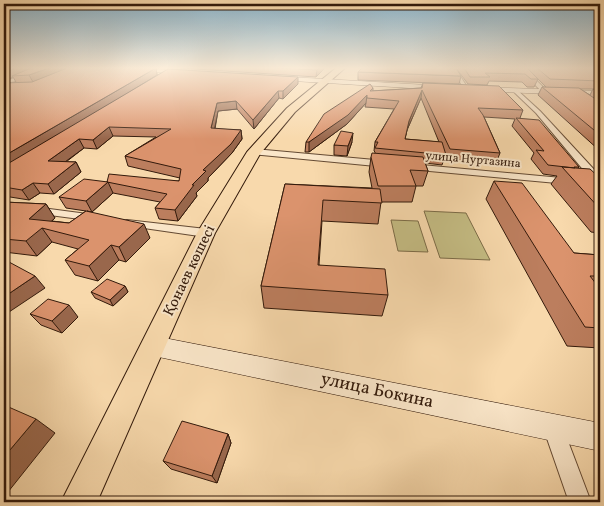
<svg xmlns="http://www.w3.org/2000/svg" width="604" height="506" viewBox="0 0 604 506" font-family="Vollkorn,serif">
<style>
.green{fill:#c5bd84;stroke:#7c6c48}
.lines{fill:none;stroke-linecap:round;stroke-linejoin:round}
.street-casing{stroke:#644a33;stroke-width:2}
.secondary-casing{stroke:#331a0b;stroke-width:1}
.primary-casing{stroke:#331a0b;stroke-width:2}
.street{fill:#fae6c9;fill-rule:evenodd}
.secondary{fill:#fae6c9;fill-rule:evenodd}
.primary{fill:#f8d9ac;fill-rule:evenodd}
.wall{fill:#bc7e5e;stroke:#331a0b;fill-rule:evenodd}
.shaded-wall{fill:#99674c;stroke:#331a0b}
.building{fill:#db936d;stroke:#331a0b}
.labels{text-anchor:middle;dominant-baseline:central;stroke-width:4;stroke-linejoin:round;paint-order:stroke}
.far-street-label{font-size:12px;fill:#331a0b;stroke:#fae6c9}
.street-label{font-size:15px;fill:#331a0b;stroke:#fae6c9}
.near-street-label{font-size:18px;fill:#331a0b;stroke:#fae6c9}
</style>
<rect width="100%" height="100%" fill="#f8d9ac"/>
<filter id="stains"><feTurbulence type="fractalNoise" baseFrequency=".004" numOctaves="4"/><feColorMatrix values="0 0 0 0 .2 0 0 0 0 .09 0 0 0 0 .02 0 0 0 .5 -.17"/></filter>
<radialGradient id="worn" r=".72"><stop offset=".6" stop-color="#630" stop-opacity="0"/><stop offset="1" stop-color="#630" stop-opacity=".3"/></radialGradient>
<!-- green -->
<path class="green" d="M424 211 466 213 490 260 440 258Z
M391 220 418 221 428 252 398 251Z"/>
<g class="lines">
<!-- street casing -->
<g class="street-casing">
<path id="street" d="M40 68H47L4 86V82Z
M451 68H455L469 90H465Z
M519 68H524L547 91V93H543Z
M516 89 540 111 600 176V187L408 169V165L411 164 594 181 590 178 536 113 514 92Z
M254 149 386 161 390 164 386 167 251 154V150Z
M4 203 95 215 101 218 95 221 4 209Z
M127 220 206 229 212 233 206 237 123 225 121 223 123 221Z
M553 417 560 420 591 502H569L543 427 546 420Z"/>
</g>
<!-- secondary casing -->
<g class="secondary-casing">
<path id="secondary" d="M110 68 187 70 191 72 187 74 113 70Z
M273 76 444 86 448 88 444 90 276 80 272 78Z
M477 87 600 91V96L480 91H477Z
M154 336 600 423V451L154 356 146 353 143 346 146 339Z"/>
</g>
<!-- primary casing -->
<g class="primary-casing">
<path id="primary" d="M336 68H345L295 112 260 154 215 233 97 502H61L197 233 247 152 287 108Z"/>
</g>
<!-- street -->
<use href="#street" class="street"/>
<!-- secondary -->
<use href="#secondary" class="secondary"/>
<!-- primary -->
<use href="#primary" class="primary"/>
</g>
<!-- wall -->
<path class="wall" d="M4 68H156L157 75 298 84 283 99 279 98 254 129 237 109 218 111 215 129 241 130 242 139 232 153 208 178V181L196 193 197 196 178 221 159 219 155 208 160 202 113 193 92 212 87 211 150 238 126 262 119 260 98 281 75 275 65 260 78 249 52 242 37 256 4 252V202L46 204 55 218 52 221 69 223 86 211 66 208 59 197 107 182 179 181 180 178 128 166 125 156 156 137 113 136 97 149 84 148 66 162H76L81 172 54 194 40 193 29 200 4 196V83L16 82 13 77 4 81Z
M179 68H325L316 77 180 68Z
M456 68H600V151L538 95 542 87H546L538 79 534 87H527L522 82 489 81 487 85 468 84ZM580 89H593L590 95Z
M358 72 461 76 459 84 358 80Z
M423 83 523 110 520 118 579 167 578 168 600 178V235L599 233 591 232 551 184 557 176 543 174 531 159 534 153 512 126 515 119 484 117 500 153 496 163 446 159 445 156 442 165 425 163 428 171 423 186H416L412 202H381L378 224 322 221 319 265 388 295 382 316 264 308 261 286 285 184 372 188 369 172 371 157 375 153V152L374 151 375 142 394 109 365 107 366 103 347 124 309 152H305L306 142 373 88V91L421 88ZM421 98 439 142 405 139 407 130Z
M352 142 347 156 334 155V145Z
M494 181 574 253 600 255V348L567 346 486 199Z
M125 286 128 292 113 306 95 298 91 292Z
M30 314 78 317 62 333 41 325Z
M228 434 231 443 217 483 171 469 163 461Z"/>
<!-- shaded-wall -->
<path class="shaded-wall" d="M16 68H36L12 76 13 77 4 81V73Z
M49 68H69L33 82 29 75Z
M156 68 157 75 4 170V156Z
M319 68H325L316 77 317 70Z
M298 77V84L283 99V91Z
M422 90 421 98 407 130 402 149 409 121Z
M278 91 279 98 254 129 253 120Z
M367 95 366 103 347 124 309 152V142Z
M236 101 237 109 218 111 213 137 211 128 217 103Z
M109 127 113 136 97 149 93 140Z
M241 130 242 139 232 153 208 178V181L196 193 197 196 178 221 175 210 192 185 203 170Z
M353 133 352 142 347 156 348 146Z
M79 139 84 148 54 170 48 161Z
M76 162 81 172 54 194 48 184Z
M108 182 113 193 92 212 86 201Z
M33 183 40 193 29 200 22 190Z
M46 204 55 218 44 228H42L52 242 37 256 26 241 29 219Z
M144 224 150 238 126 262 119 247Z
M111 245 119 260 98 281 89 266Z
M35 276 45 288 6 314 4 312V297Z
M125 286 128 292 113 306 110 300Z
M69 305 78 317 62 333 52 321Z
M36 419 55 433 4 497V457Z
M228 434 231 443 217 483 212 476Z"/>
<!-- building -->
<path class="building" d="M4 68H16L4 73Z
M31 68H49L29 75 12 76Z
M67 68H156L4 156V83L32 82Z
M277 68H319L317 70Z
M362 68H456L461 76 358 72Z
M464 68H527L538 79H531L525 74 485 73 490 77H470Z
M537 68H600V81L550 79Z
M168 69 298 77 283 91H278L253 120 236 101 217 103 211 128 241 130 231 144 203 170 206 171 192 185H194L175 210 155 208 167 194 107 182 109 174 179 181 181 169 125 156 171 129 109 127 93 140 79 139 48 161 76 162 48 184 33 183 22 190 4 187V176L8 174 4 173V166Z
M423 83 499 86 523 110 478 108 483 115 500 153 450 149 422 90 409 121 405 139 442 142 446 155 375 148 378 142H375L399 101 367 98V95L348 115 309 142H306L324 114 370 84 373 88 370 91 422 88Z
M542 87 579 88 600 102V117H596L600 120V135Z
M593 89H600V94Z
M516 118 539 120 579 167H574L575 168 548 165 536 150 544 151Z
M341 131 353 133 348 146 334 145Z
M372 153 423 157 428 171 410 170 416 186H378L371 157Z
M562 167 590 169 600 178V209Z
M84 179 108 182 86 201 59 197Z
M494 181 522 183 574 253 600 255V276H590L600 289V328L585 327Z
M285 184 380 189 382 203 323 200 318 265 385 269 388 295 261 286Z
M4 202 46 204 29 219 69 223 86 211 144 224 119 247 111 245 89 266 65 260 89 240 42 228 26 241 4 239Z
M9 262 35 276 4 297V266Z
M107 279 125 286 110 300 91 292Z
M48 299 69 305 52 321 30 314Z
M4 405 36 419 4 457Z
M182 421 228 434 212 476 163 461Z"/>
<!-- sky -->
<linearGradient id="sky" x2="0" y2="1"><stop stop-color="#8ab6cf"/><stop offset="0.49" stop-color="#fceeda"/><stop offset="1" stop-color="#fceeda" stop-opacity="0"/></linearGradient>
<rect width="604" height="139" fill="url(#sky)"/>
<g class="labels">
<!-- far-street labels -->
<g class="far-street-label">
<text transform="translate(473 160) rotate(5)">улица Нуртазина</text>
</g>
<!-- street labels -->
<g class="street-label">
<text transform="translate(190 271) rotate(-64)">Қонаев көшесі</text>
</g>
<!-- near-street labels -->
<g class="near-street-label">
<text transform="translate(377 391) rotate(12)">улица Бокина</text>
</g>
</g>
<!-- margin -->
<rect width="604" height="506" fill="none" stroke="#f8d9ac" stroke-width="20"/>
<rect x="5" y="5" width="594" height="496" fill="none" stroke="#331a0b" stroke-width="2.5"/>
<rect x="10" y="10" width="584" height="486" fill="none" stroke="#331a0b"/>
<rect width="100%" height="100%" filter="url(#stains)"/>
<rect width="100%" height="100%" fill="url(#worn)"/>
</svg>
